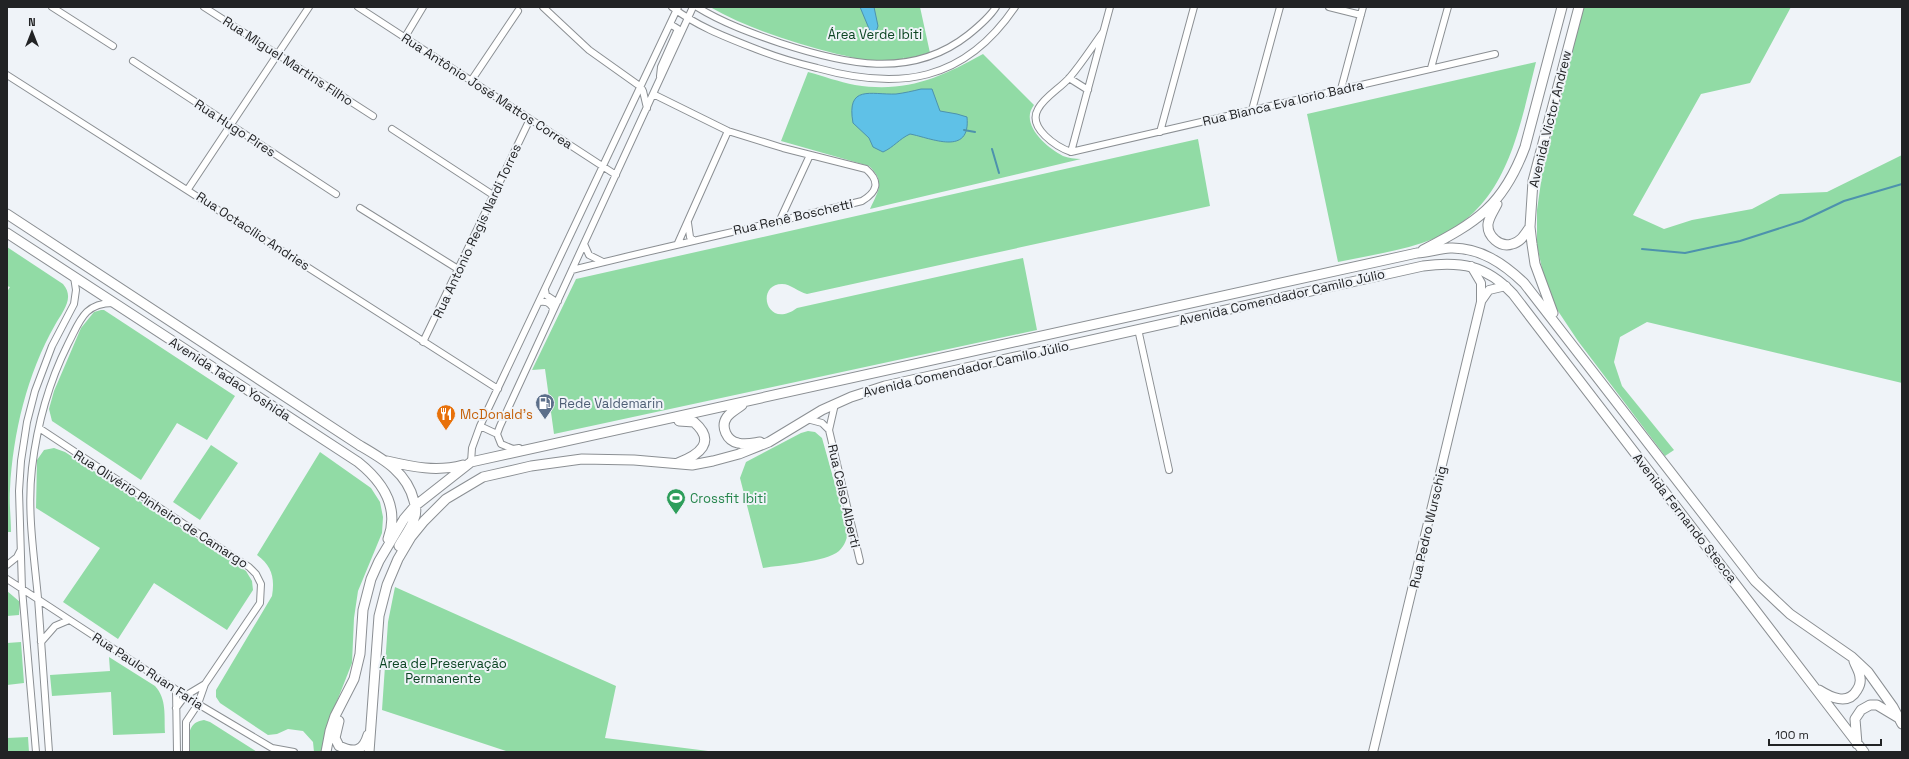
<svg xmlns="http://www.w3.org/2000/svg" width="1909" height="759" viewBox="0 0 1909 759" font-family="'Space Grotesk',sans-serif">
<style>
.green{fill:#91dba5}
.water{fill:#5fc1e7;stroke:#4d92ad}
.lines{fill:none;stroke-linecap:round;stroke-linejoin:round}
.stream{stroke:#4d92ad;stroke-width:2}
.minor-casing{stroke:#8b8f93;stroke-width:8}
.tertiary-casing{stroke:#8b8f93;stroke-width:10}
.secondary-casing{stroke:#8b8f93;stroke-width:11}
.minor{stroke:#fff;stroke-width:6}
.tertiary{stroke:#fff;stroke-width:8}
.secondary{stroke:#fff;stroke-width:9}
.labels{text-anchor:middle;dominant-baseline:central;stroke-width:4;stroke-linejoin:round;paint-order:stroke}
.park-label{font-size:13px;fill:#0c4523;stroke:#eff3f8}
.street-label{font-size:13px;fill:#222325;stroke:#eff3f8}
.service-label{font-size:13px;fill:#4e5e75;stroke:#eff3f8;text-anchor:start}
.food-label{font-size:13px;fill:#c56008;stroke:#eff3f8;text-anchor:start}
.leisure-label{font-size:13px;fill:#27864d;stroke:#eff3f8;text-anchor:start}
</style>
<rect width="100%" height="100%" fill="#eff3f8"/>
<!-- green -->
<path class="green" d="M710 7H920L930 53 904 60 903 57V61C893 61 882 63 872 62 860 60 848 56 837 54 793 43 749 29 710 7Z
M1583 7H1791L1750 83 1701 94 1633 215 1664 229 1692 220 1752 209 1780 194 1827 192 1902 155V383L1647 322 1620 337 1614 362 1622 386 1674 450 1665 456 1578 341 1556 308 1544 277 1537 246V210L1543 168Z
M983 54 1034 105C1019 124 1047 148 1063 156 1068 158 1075 159 1081 159L870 209C878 191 886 182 869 166L781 141 808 72C823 76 839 82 855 85 906 93 940 78 983 54Z
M1536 62C1517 137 1506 215 1422 243 1395 252 1366 256 1338 262L1307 114Z
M1198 139 1210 206 807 294C798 292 791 284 782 284 755 284 766 331 797 308L1023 258 1037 330 554 434 545 369 532 370 576 279Z
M7 247 63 284C75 298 63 311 55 325 27 374 13 433 10 489 9 503 11 518 11 532H7V292L10 287 7 286Z
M101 310H104L235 396 207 440 177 423 141 480 52 421 49 409 54 391 81 328 94 312Z
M808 431 815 432 822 438 848 531C847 539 845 545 839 551 826 562 781 565 763 568L740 478 746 462 801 433Z
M211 445 238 463 200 520 173 502Z
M54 448 65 452 246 571 252 581 253 590 227 630 154 583 118 639 63 602 100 548 36 508 37 460 44 450Z
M320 452 371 488 380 502 383 517 382 533 358 591 354 618 352 663 330 719 321 752H314L313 742 303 731 288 729 277 734 268 735 220 703 216 697V690L272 596C275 578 272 566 257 555Z
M395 587 616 686 605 738 716 752H509L382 710 388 622Z
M7 591 20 602 19 615 7 616Z
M21 642 24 683 7 685V643Z
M109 657 155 686C167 699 164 716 165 733L113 735 111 692 52 696 50 675 110 671Z
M204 720 210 722 257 752H189C188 738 187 722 204 720Z
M28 737 29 752H7V738Z"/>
<!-- water -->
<path class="water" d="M860 7H874L878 26 876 32 870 31Z
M921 89H932L940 111 957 114 967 117C971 157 931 138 910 134 899 139 894 147 883 152L873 147 869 138 853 123C846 84 871 95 896 94 904 93 913 91 921 89Z"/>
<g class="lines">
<!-- stream -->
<path class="stream" d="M964 130 975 132
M992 149 999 173
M1642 249 1685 253 1740 241 1802 221 1844 201 1902 184"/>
<!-- minor casing -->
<g class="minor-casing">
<path id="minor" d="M52 7 113 46
M204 7 373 116
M358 7 616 175
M543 7 589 50 641 87 643 91 647 108
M672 7C696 26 728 38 756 49 776 57 796 63 817 68 899 91 964 82 1015 7
M697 7C723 23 751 33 780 43 844 64 911 80 968 35 978 27 989 18 996 7
M1329 7 1361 15
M405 37 423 7
M133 61 336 194
M1431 68 1448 7
M7 75 498 389
M660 76 661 67 678 29 670 24
M1069 78 1088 90
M471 81 518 11
M1341 89 1363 7
M1252 110 1280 7
M392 129 493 195
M1160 132 1194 7
M1071 152 1495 54
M1071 152C1057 147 1027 128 1038 109 1045 96 1061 88 1070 77 1082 63 1092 47 1103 32
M1071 152 1110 7
M188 189 309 7
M360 208 458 269
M779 222 810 155
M688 223 690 237 693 240
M678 243 728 131
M584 244 589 255 603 262
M572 270C668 246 766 225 862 201 877 192 881 182 866 169L783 148 728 131 653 94
M545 290 546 295 555 301H558
M539 302C546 301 549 302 553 308L552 313
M1138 329 1169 470
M423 342 530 119
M835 404 829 430 860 561
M807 419 822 423 829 430
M480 426 497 434
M39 428 249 567 256 574 261 584 260 603 205 684 198 704 186 722V752
M519 448 513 449 501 444 497 434 500 426 693 7
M471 462 472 448 480 426 678 7
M7 565 17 557 20 551
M7 579 198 704 272 748 294 752
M41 642 55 626 69 620
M176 690 177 752
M176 708 185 696 205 684
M36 752 22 589 19 491 21 461 27 422 35 391 52 346 74 304 76 290 74 277
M49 752C45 701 42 649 38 598 34 555 27 511 32 468 37 426 49 382 68 344 80 321 84 303 113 303"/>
</g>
<!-- tertiary casing -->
<g class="tertiary-casing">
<path id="tertiary" d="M1482 300 1489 290 1506 286
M1373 752 1481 302V283L1471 266"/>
</g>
<!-- secondary casing -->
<g class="secondary-casing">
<path id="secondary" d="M1497 204C1494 210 1489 217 1488 224 1487 236 1500 248 1512 244 1521 242 1525 234 1530 227
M7 214 359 445C383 459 407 472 414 501 416 507 417 513 414 519 411 528 404 537 399 546
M7 233 358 462C383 482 400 507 388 539
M1423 250C1477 222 1503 206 1525 147L1562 7
M1553 313 1535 264 1532 244 1530 227 1533 181 1579 7
M742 405C737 409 731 412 727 417 720 427 727 441 738 443 746 445 753 443 760 442
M387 461C413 467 437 472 463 465
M678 463C699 455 717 442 694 422L679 421
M1819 690C1830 697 1848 706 1857 690 1859 687 1861 683 1860 678 1860 672 1856 667 1854 661
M339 721 335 738 339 746C354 753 363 752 368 735
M1857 744 1855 719 1861 710 1870 705H1877L1897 717
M326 752 330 731 335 716 354 679 360 654 363 610 371 579 379 561 404 519 415 506 471 462 1417 253C1428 252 1439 249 1450 248 1480 247 1504 264 1524 283L1755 581 1790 614 1852 657 1868 672 1893 707 1902 724
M369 752 379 616 387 585 398 559 411 537 424 521 446 499 483 477 531 466 582 459 634 460 692 465 713 461 739 454 769 442 822 410 851 397 885 386 1423 266C1461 261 1486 265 1513 294L1864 752"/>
</g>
<!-- minor -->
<use href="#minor" class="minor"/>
<!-- tertiary -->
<use href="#tertiary" class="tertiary"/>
<!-- secondary -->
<use href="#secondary" class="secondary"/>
</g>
<!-- icons -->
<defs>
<g id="fuel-pin" transform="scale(1)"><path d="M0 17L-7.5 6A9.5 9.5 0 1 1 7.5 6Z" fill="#5c6f8a" stroke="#eff3f8"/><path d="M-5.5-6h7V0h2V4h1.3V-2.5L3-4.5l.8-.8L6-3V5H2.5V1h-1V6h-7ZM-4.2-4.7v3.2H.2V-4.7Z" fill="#fff"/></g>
<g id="restaurant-pin" transform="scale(1)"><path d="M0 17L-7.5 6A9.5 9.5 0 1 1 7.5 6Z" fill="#e8710a" stroke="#eff3f8"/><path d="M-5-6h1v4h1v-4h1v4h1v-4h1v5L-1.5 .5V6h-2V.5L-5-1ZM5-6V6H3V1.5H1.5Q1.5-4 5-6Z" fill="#fff"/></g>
<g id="stadium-pin" transform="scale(1)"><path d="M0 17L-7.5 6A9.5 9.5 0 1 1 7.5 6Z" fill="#2e9e5b" stroke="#eff3f8"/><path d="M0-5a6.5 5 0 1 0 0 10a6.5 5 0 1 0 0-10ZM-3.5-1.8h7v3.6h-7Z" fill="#fff"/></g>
</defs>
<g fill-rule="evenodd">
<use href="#fuel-pin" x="545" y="403"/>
<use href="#restaurant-pin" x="446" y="414"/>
<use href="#stadium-pin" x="676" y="498"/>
</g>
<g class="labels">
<!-- park labels -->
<g class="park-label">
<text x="875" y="34">Área Verde Ibiti</text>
<text x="443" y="663">Área de Preservação<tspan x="443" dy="15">Permanente</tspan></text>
</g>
<!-- street labels -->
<g class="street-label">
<text transform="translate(288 61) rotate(33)">Rua Miguel Martins Filho</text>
<text transform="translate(487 91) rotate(33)">Rua Antônio José Mattos Correa</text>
<text transform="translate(1283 103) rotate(-13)">Rua Bianca Eva Iorio Badra</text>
<text transform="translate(1550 119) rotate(-76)">Avenida Victor Andrew</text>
<text transform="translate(235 128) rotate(33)">Rua Hugo Pires</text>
<text transform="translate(793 217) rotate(-13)">Rua Renê Boschetti</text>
<text transform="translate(253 231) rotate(33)">Rua Octacílio Andries</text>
<text transform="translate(477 231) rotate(-65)">Rua Antonio Regis Nardi Torres</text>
<text transform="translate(1282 297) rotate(-13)">Avenida Comendador Camilo Júlio</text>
<text transform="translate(966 369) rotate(-13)">Avenida Comendador Camilo Júlio</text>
<text transform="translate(230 379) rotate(33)">Avenida Tadao Yoshida</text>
<text transform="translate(844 496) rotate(77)">Rua Celso Alberti</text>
<text transform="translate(161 509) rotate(33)">Rua Olivério Pinheiro de Camargo</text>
<text transform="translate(1685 518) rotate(52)">Avenida Fernando Stecca</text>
<text transform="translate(1428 527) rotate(-77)">Rua Pedro Wurschig</text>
<text transform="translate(148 671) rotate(33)">Rua Paulo Ruan Faria</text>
</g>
<!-- service labels -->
<g class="service-label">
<text x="559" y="403">Rede Valdemarin</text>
</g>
<!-- food labels -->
<g class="food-label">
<text x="460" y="414">McDonald's</text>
</g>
<!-- leisure labels -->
<g class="leisure-label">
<text x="690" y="498">Crossfit Ibiti</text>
</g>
</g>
<!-- border -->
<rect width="1909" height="759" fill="none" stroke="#222325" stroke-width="16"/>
<!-- north arrow -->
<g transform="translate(32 32)" stroke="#eff3f8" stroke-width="3" paint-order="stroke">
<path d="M0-3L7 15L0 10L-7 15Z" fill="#222325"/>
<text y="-6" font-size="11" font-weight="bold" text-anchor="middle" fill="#222325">N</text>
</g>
<!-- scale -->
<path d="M1769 739v6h112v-6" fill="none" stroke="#222325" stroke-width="2"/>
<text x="1775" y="739" font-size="12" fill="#222325" stroke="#eff3f8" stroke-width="3" paint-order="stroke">100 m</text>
</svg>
